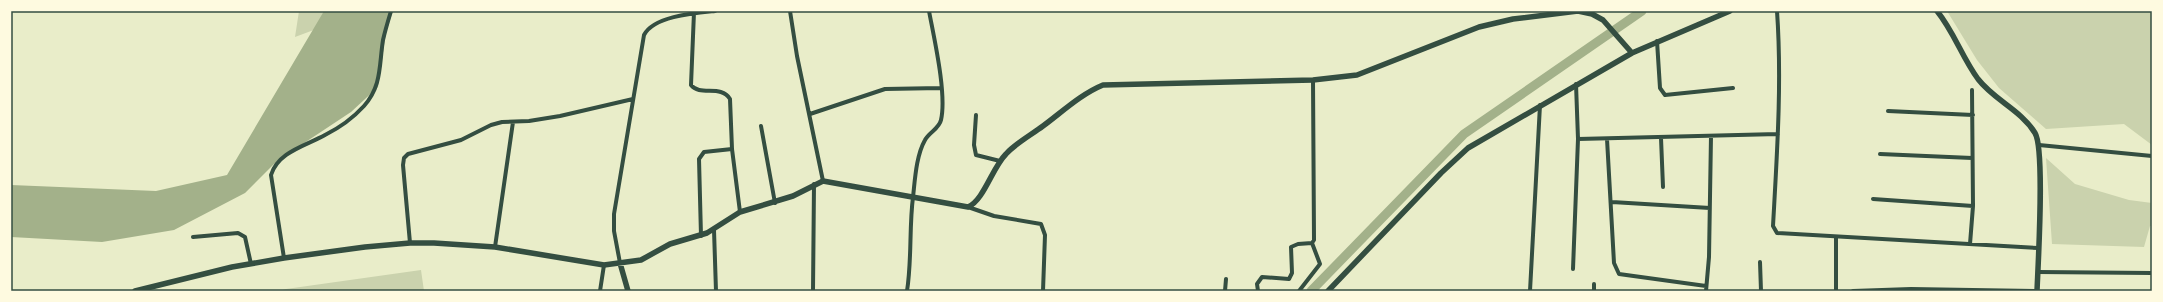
<svg xmlns="http://www.w3.org/2000/svg" width="2163" height="302" viewBox="0 0 2163 302" font-family="'Fira Sans Condensed',sans-serif">
<style>
.green{fill:#cad2ad}
.water{fill:#a3b18a}
.lines{fill:none;stroke-linecap:round;stroke-linejoin:round}
.canal{stroke:#a3b18a;stroke-width:9}
.minor{stroke:#344e41;stroke-width:4}
.tertiary{stroke:#344e41;stroke-width:5.5}
.neatline{fill:none;stroke:#344e41;stroke-width:1.5}
</style>
<rect width="100%" height="100%" fill="#e9edc9"/>
<!-- green -->
<path class="green" d="M299 11H334L319 28 295 37Z
M1947 11H2152V145L2124 124 2046 129 1999 88 1977 60Z
M2046 158 2075 184 2129 200 2152 203V226H2150L2144 247 2052 244Z
M421 270 424 291H280L286 289Z"/>
<!-- water -->
<path class="water" d="M324 11H393L386 32 378 87 351 112 277 161 245 193 174 230 102 242 11 237V185L156 191 227 175Z"/>
<g class="lines">
<!-- canal -->
<path class="canal" d="M1311 291 1464 134 1642 11"/>
<!-- minor -->
<path class="minor" d="M790 11 797 56 823 181
M1777 11C1782 82 1777 154 1773 226L1777 233 2038 248
M694 12 691 85C700 97 721 84 730 99L732 149 740 212
M1657 41 1660 88 1665 95 1733 88
M1576 84 1578 139 1778 134
M1888 111 1973 115
M810 114 885 89 941 88
M976 115 974 145 976 155 1000 161
M761 126 775 203
M1661 138 1663 187
M1607 139 1614 263 1619 274 1706 286
M2039 145 2152 156
M1880 154 1972 158
M1873 199 1973 206
M1612 202 1710 208
M968 207 994 216 1041 224 1045 235 1043 291
M714 230 716 291
M701 236 699 159 704 152 732 149
M193 237 238 233 245 237 251 264
M1836 238V291
M410 243 403 165 404 158 408 154 461 140 491 125 502 122 529 121 560 116 633 99
M1970 244 1973 206 1972 90
M495 247 513 122
M284 258 271 175C278 152 305 146 325 135 339 128 353 118 364 106 382 86 379 65 383 40 385 31 388 21 391 11
M1760 262 1761 291
M620 263 614 231V214L644 35C654 16 695 13 715 11
M1573 269 1578 139
M2038 272 2152 273
M600 291 604 265
M813 291 814 184
M907 291C912 260 909 228 913 197 915 180 916 156 925 140 929 132 939 129 941 120 947 94 934 38 929 11
M1225 291 1226 279
M1258 291 1257 284 1262 277 1289 279 1292 273 1291 247 1298 244 1312 243 1314 240 1313 80
M1299 291 1320 264 1312 243
M1530 291 1540 105
M1594 291V284
M1706 291 1709 257 1711 136
M1853 291 1911 289 2037 291"/>
<!-- tertiary -->
<path class="tertiary" d="M1937 11C1954 32 1962 57 1978 79 1994 100 2021 110 2035 133 2045 149 2038 265 2037 291
M620 263 628 291
M135 291 232 267 284 258 365 247 410 243H434L495 247 604 265 641 260 670 244 707 233 740 212 793 196 823 181 968 207C984 200 992 168 1006 154 1016 143 1031 135 1043 126 1062 112 1081 94 1103 85L1313 80 1357 75 1479 27 1513 19 1578 11 1592 14 1603 20 1632 53 1730 11
M1328 291 1441 173 1468 148 1632 53"/>
</g>
<!-- border -->
<rect width="2163" height="302" fill="none" stroke="#fefae0" stroke-width="24"/>
<rect x="12" y="12" width="2139" height="278" class="neatline"/>
</svg>
